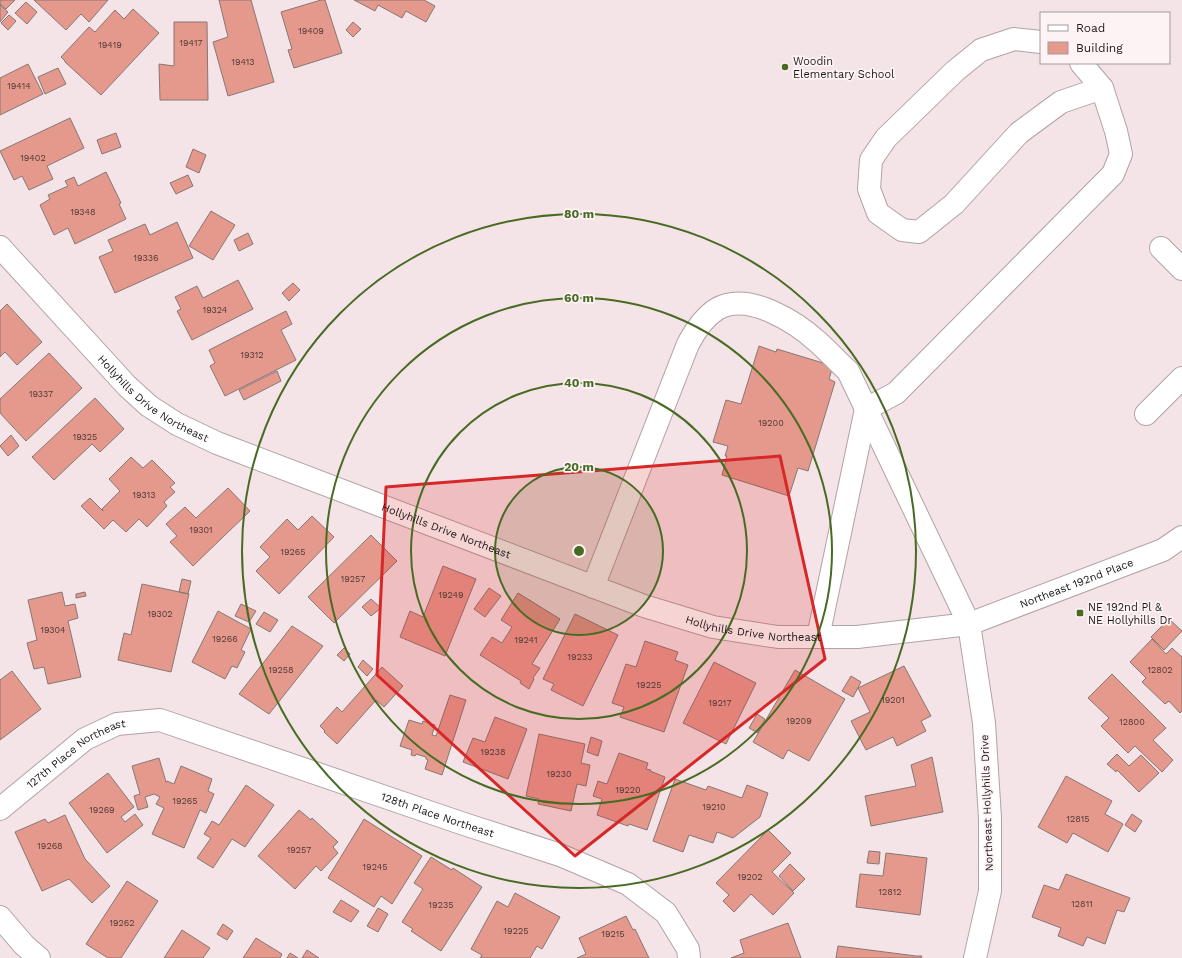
<svg xmlns="http://www.w3.org/2000/svg" width="1182" height="958" viewBox="0 0 1182 958" font-family="'Work Sans',sans-serif">
<style>
.building{fill:#e5998c;stroke:#857774}
.lines{fill:none;stroke-linecap:round;stroke-linejoin:round}
.minor-casing{stroke:#b1a2a5;stroke-width:24}
.major-casing{stroke:#b1a2a5;stroke-width:24}
.minor{stroke:#fff;stroke-width:22}
.major{stroke:#fff;stroke-width:22}
.marked{fill:#d62828;fill-opacity:0.2;stroke:#d62828;stroke-width:3;stroke-linejoin:round}
.ring{fill:none;stroke:#486b23;stroke-width:2}
.poi-dot{fill:#486b23;stroke:#fdf3f5;stroke-width:1.5}
.labels{text-anchor:middle;dominant-baseline:central;stroke-width:3.5;stroke-linejoin:round;paint-order:stroke}
.number-label{font-size:9px;fill:#4f3836}
.poi-label{font-size:11px;fill:#1d1819;stroke:#fdf3f5;text-anchor:start}
.street-label{font-size:11px;fill:#1d1819;stroke:#fdf3f5}
.centre{fill:#486b23;stroke:#fdf3f5;stroke-width:2}
.ring-label{font-size:12px;text-anchor:middle;font-weight:bold;fill:#486b23;stroke:#fdf3f5;stroke-width:3.5;stroke-linejoin:round;paint-order:stroke}
</style>
<rect width="100%" height="100%" fill="#f4e4e7"/>
<!-- building -->
<path class="building" d="M0 0H15L6 9 0 4Z
M34 0H108L89 22 81 14 66 30Z
M219 0H251L274 82 228 96 213 42 228 37Z
M321 0H325L342 53 294 68 288 50 292 49 281 12Z
M354 0H424L435 6 426 22 406 11 402 18 378 5 375 11Z
M26 2 37 12 27 24 15 13Z
M0 5 8 12 0 22Z
M133 9 159 33 101 95 65 62V61L61 57 89 27 95 32 115 10 124 19Z
M9 15 16 21 8 30 1 23Z
M174 22H207L208 100H160L159 64 174 66Z
M353 22 361 29 353 37 346 30Z
M28 64 43 94 0 115V78Z
M58 68 66 84 45 94 38 77Z
M70 118 84 148 47 166 53 179 29 190 22 176 14 180 0 151Z
M116 133 121 147 102 154 97 140Z
M193 149 206 155 199 173 186 167Z
M106 172 121 203 119 204 126 219 75 244 68 228 54 235 40 205 50 199 48 195 68 186 65 181 74 177 78 186Z
M188 175 193 186 176 194 170 183Z
M211 211 235 225 213 260 189 246Z
M177 222 193 258 115 293 99 257 113 251 108 240 145 224 150 235Z
M248 233 253 244 239 251 234 240Z
M238 280 253 309 192 340 177 311 181 309 175 297 197 286 203 298Z
M293 283 300 290 289 301 282 293Z
M7 304 42 342 17 365 5 352 0 357V311Z
M286 311 292 324 281 330 296 360 225 396 210 366 215 363 209 350Z
M759 346 776 352 777 349 833 366 829 379 835 382 808 471 798 468 789 496 722 475 727 456H725L728 446 713 442 726 400 741 404Z
M49 353 82 388 26 441 0 413V399Z
M277 371 281 381 244 400 239 390Z
M95 398 124 429 100 452 92 444 54 480 32 457Z
M11 435 19 446 8 456 0 446Z
M131 457 143 468 152 460 175 483 170 487 175 492 164 502 167 506 147 527 139 519 126 532 113 520 104 529 81 506 90 498 103 511V510L102 509 120 491 109 479Z
M228 488 250 511 193 566 170 542 177 536 166 524 185 507 196 518Z
M312 516 334 537 279 594 256 571 270 557 260 547 287 519 298 530Z
M371 535 397 561 334 623 308 597Z
M443 566 476 579 445 656 400 637 410 611 423 617Z
M182 579 191 581 188 594 179 592Z
M142 584 189 594 171 672 118 660 124 633 131 635Z
M489 588 501 596 485 617 474 609Z
M62 592 65 606 75 604 78 618 68 621 81 677 48 684 44 667 34 669 27 643 37 640 28 600Z
M85 592 86 596 76 598V594Z
M518 593 560 619 532 664 540 668 533 678 534 679 529 689 520 683 521 681 480 655 492 637 502 643 512 627 501 620Z
M371 599 381 608 371 616 362 607Z
M241 604 256 611 249 622 235 616Z
M218 611 251 629 241 650 245 652 237 668 232 666 225 679 192 662Z
M264 612 278 620 270 632 256 624Z
M575 614 618 635 583 706 551 690 554 684 543 679Z
M1169 619 1182 631 1164 650 1151 637Z
M292 626 323 646 269 714 239 694Z
M1152 639 1166 654 1172 648 1182 657V711L1180 713 1169 701 1165 704 1142 682 1146 678 1130 662Z
M645 641 678 652 675 660 688 665 664 732 620 717 624 707 612 703 626 664 636 667Z
M344 648 350 654 344 661 337 655Z
M363 660 373 669 367 676 358 667Z
M714 662 756 683 726 744 683 723Z
M904 666 931 716 921 721 926 731 897 746 893 737 866 750 851 721 870 712 858 688Z
M382 667 403 686 384 707 376 700 337 744 324 732 325 731 320 726 337 707 342 712Z
M795 670 845 699 809 761 788 750 783 759 753 742Z
M12 671 41 709 0 740V680Z
M1112 674 1166 728 1153 740 1173 760 1162 772 1135 746 1128 753 1101 726 1109 718 1088 698Z
M851 676 861 682 853 697 842 691Z
M450 695 466 700 442 775 425 769 428 760 426 759V757L416 754 415 756 411 755 412 750 400 746 409 720 422 724 423 721 435 725 432 735 436 736Z
M757 714 765 719 758 733 749 728Z
M495 717 527 729 508 779 463 762 473 738 485 742Z
M539 734 585 744 581 763 590 765 586 786 577 784 571 811 538 804 539 799 526 796Z
M591 737 602 741 598 756 587 752Z
M619 753 648 763 646 769 651 770 650 771 665 777 647 830 629 824 628 826 597 815 602 799 593 796 598 781 607 784Z
M1117 754 1129 766 1141 755 1159 773 1139 792 1117 770 1116 772 1107 764Z
M932 757 943 812 871 826 865 796 916 786 911 765Z
M159 758 166 782H167V781L174 784 181 766 212 779 208 791 214 794 206 813 200 810 184 848 152 834 164 808 156 804 160 797 154 794 145 797 148 807 138 810 134 796 140 794 132 766Z
M108 773 134 807 121 817 125 822 135 814 143 825 107 853 69 803Z
M1066 776 1112 801 1105 814 1123 824 1108 852 1073 833 1067 843 1038 827Z
M675 779 706 790 708 786 742 798 747 785 768 793 760 817 733 838 717 832 713 843 689 835 683 852 653 841Z
M246 785 274 805 245 847 232 839 213 868 197 858 211 838 204 834 212 821 219 825Z
M299 810 311 820 312 818 338 842 333 847 338 853 321 871 316 866 295 889 258 856Z
M1132 814 1142 821 1135 832 1125 825Z
M65 815 85 859 110 886 92 903 69 879 42 891 15 832 45 819 48 823Z
M364 819 422 856 392 904 381 896 374 907 328 878Z
M768 830 791 853 772 872 794 893 773 915 751 894 734 912 723 901 729 895 716 883Z
M869 851 880 852 879 864 867 863Z
M886 853 927 858 920 915 856 907 860 874 883 876Z
M431 857 452 870 453 868 482 887 441 951 411 931 413 929 402 922 423 889 414 883Z
M790 864 805 879 793 891 779 876Z
M1066 874 1130 898 1124 912 1117 910 1105 944 1087 937 1083 946 1058 936 1061 928 1032 917 1044 885 1059 890Z
M127 881 158 901 121 958H108L86 944Z
M515 893 560 917 542 949 537 946 530 958H480L482 955 471 949 497 901 508 907Z
M341 900 359 911 351 922 333 912Z
M378 908 388 914 378 932 367 926Z
M626 916 633 930 635 929 649 958H577L586 954 579 938Z
M788 923 801 958H731L744 953 740 940Z
M223 924 233 931 227 940 217 934Z
M182 930 210 948 203 958H164Z
M256 938 282 954 280 958H243Z
M838 946 916 956H922L921 958H836Z
M307 950 319 958H302Z
M290 953 298 958H287Z"/>
<g class="lines">
<!-- minor casing -->
<g class="minor-casing">
<g id="minor">
<path d="M1041 42 1014 39 981 50 955 71 886 138 871 160 869 189 878 213 902 230 919 232 954 204 1019 133 1061 102 1102 88"/>
<path id="s1" d="M0 247 127 386 149 406 177 424 217 443 644 606 713 627 778 637H857L969 624 848 371C838 362 829 352 819 343 796 322 748 291 717 309 704 317 695 331 688 344L593 587"/>
<path d="M1161 248 1182 269"/>
<path d="M1146 414 1182 378"/>
<path d="M818 637 866 409 896 393 1113 174 1121 154 1116 131 1102 88 1081 63"/>
<path id="s2" d="M0 809 85 739 117 724 160 720 461 823 560 855 628 884 666 913 688 949 689 958"/>
<path d="M0 917 24 945 39 958"/>
</g>
</g>
<!-- major casing -->
<g class="major-casing">
<g id="major">
<path id="s3" d="M975 958 990 891V818L984 723 969 624 1163 550 1182 537"/>
</g>
</g>
<!-- minor -->
<use href="#minor" class="minor"/>
<!-- major -->
<use href="#major" class="major"/>
</g>
<!-- marked area -->
<path class="marked" d="M780 456 825 659 575 856 377 675 386 487Z"/>
<!-- distance rings -->
<circle cx="579" cy="551" r="84" fill="#486b23" fill-opacity=".12"/>
<g class="ring">
<circle cx="579" cy="551" r="84"/>
<circle cx="579" cy="551" r="168"/>
<circle cx="579" cy="551" r="253"/>
<circle cx="579" cy="551" r="337"/>
</g>
<!-- markers -->
<g class="poi-dot">
<circle cx="785" cy="67" r="4"/>
<rect x="1076" y="609" width="8" height="8" rx="2"/>
</g>
<g class="labels">
<!-- number labels -->
<g class="number-label">
<text x="311" y="31">19409</text>
<text x="191" y="43">19417</text>
<text x="110" y="45">19419</text>
<text x="243" y="62">19413</text>
<text x="19" y="86">19414</text>
<text x="33" y="158">19402</text>
<text x="83" y="212">19348</text>
<text x="146" y="258">19336</text>
<text x="215" y="310">19324</text>
<text x="252" y="355">19312</text>
<text x="41" y="394">19337</text>
<text x="771" y="423">19200</text>
<text x="85" y="437">19325</text>
<text x="144" y="495">19313</text>
<text x="201" y="530">19301</text>
<text x="293" y="552">19265</text>
<text x="353" y="579">19257</text>
<text x="451" y="595">19249</text>
<text x="160" y="614">19302</text>
<text x="53" y="630">19304</text>
<text x="225" y="639">19266</text>
<text x="526" y="640">19241</text>
<text x="580" y="657">19233</text>
<text x="281" y="670">19258</text>
<text x="1160" y="670">12802</text>
<text x="649" y="685">19225</text>
<text x="893" y="700">19201</text>
<text x="720" y="703">19217</text>
<text x="799" y="721">19209</text>
<text x="1132" y="722">12800</text>
<text x="493" y="752">19238</text>
<text x="559" y="774">19230</text>
<text x="628" y="790">19220</text>
<text x="185" y="801">19265</text>
<text x="714" y="807">19210</text>
<text x="102" y="810">19269</text>
<text x="1078" y="819">12815</text>
<text x="50" y="846">19268</text>
<text x="299" y="850">19257</text>
<text x="375" y="867">19245</text>
<text x="750" y="877">19202</text>
<text x="890" y="892">12812</text>
<text x="1082" y="904">12811</text>
<text x="441" y="905">19235</text>
<text x="122" y="923">19262</text>
<text x="516" y="931">19225</text>
<text x="613" y="934">19215</text>
</g>
<!-- poi labels -->
<g class="poi-label">
<text x="793" y="61">Woodin<tspan x="793" dy="13">Elementary School</tspan></text>
<text x="1088" y="607">NE 192nd Pl &amp;<tspan x="1088" dy="13">NE Hollyhills Dr</tspan></text>
</g>
<!-- street labels -->
<g class="street-label">
<text stroke="none"><textPath href="#s1" startOffset="217">Hollyhills Drive Northeast</textPath></text>
<text stroke="none"><textPath href="#s1" startOffset="541">Hollyhills Drive Northeast</textPath></text>
<text stroke="none"><textPath href="#s3" startOffset="452">Northeast 192nd Place</textPath></text>
<text stroke="none"><textPath href="#s1" startOffset="865">Hollyhills Drive Northeast</textPath></text>
<text stroke="none"><textPath href="#s2" startOffset="95">127th Place Northeast</textPath></text>
<text transform="translate(987 803) rotate(-92)">Northeast Hollyhills Drive</text>
<text stroke="none"><textPath href="#s2" startOffset="482">128th Place Northeast</textPath></text>
</g>
</g>
<circle cx="579" cy="551" r="6" class="centre"/>
<g class="ring-label">
<text x="579" y="218">80 m</text>
<text x="579" y="302">60 m</text>
<text x="579" y="387">40 m</text>
<text x="579" y="471">20 m</text>
</g>
<!-- legend -->
<rect x="1040" y="12" width="130" height="52" fill="#fdf3f5" stroke="#a39b9d"/>
<rect x="1048" y="25" width="20" height="6" fill="#ffffff" stroke="#a39b9d"/>
<text x="1076" y="32" font-size="12" fill="#1d1819">Road</text>
<rect x="1048" y="42" width="20" height="12" fill="#e5998c" stroke="#a39b9d"/>
<text x="1076" y="52" font-size="12" fill="#1d1819">Building</text>
</svg>
